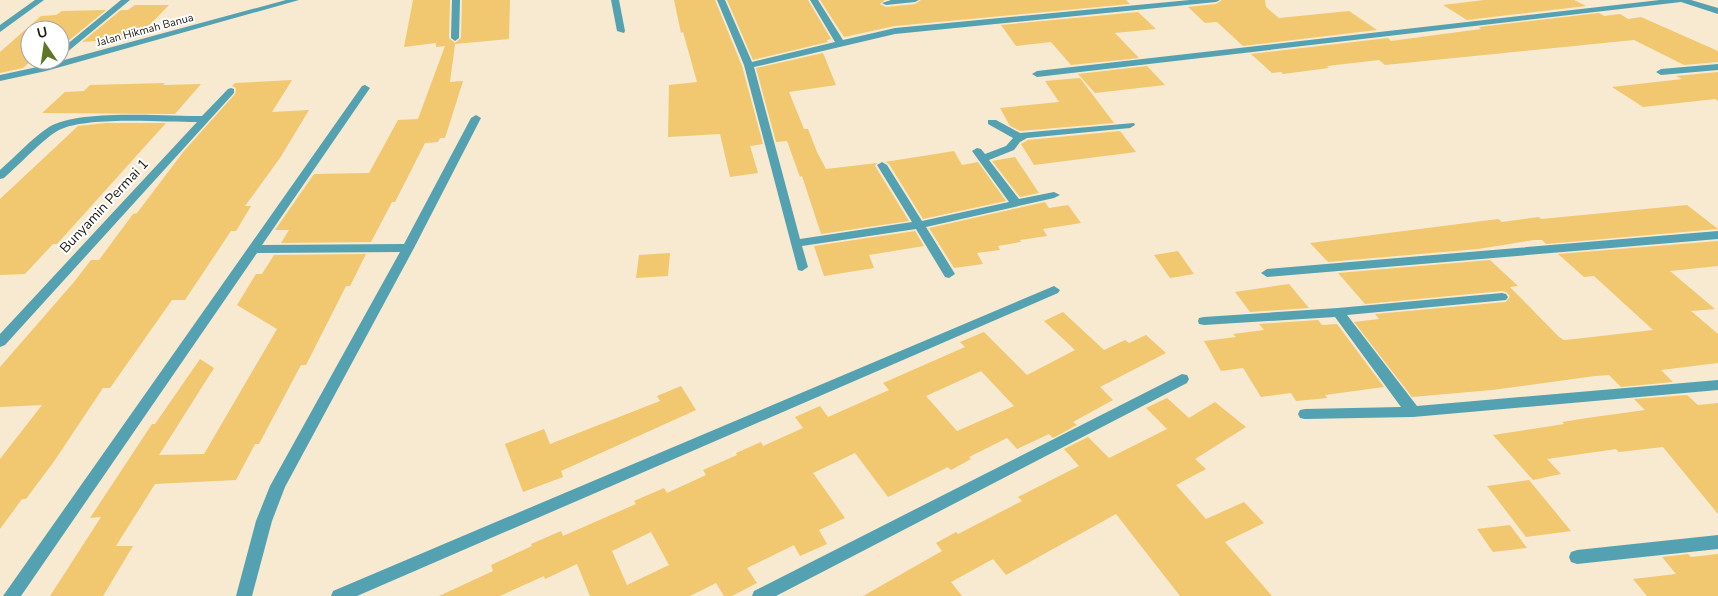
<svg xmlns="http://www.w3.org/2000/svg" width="1718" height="596" viewBox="0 0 1718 596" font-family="'Nunito Sans',sans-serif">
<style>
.building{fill:#f1c76f;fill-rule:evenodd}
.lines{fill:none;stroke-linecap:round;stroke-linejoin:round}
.minor{fill:#54a1b1;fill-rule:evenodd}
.labels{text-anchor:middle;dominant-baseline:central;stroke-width:4;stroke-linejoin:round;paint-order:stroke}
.far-street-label{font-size:11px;fill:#1d190f;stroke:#fff}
.street-label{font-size:14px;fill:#1d190f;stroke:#fff}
</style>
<rect width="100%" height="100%" fill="#f7ead0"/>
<!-- building -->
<path class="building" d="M413 0H450L449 38 455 43 461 38 462 0H510L509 39 455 44 450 82 463 81 445 138H440L438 142 425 143 395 202H392L371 242 281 243 289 230H275L314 174 369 173 398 120 418 119 445 46 436 47V43L404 47Z
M674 0H715L742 66 763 144 750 146 758 173 730 177 720 134 668 137 669 85 697 82 683 32 681 33Z
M727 0H808L831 39 827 40 828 42 753 60Z
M820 0H885L880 4 886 7 915 4 921 0H1126L1130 4 895 26 844 37Z
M1222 0H1265L1266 7 1279 18 1349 11 1377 30 1243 46 1217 22 1205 23 1188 7 1216 4Z
M1484 0H1574L1586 6 1467 20 1443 5Z
M135 5H169L137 38 82 42 121 10H128Z
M106 10 66 43H60V30H30V60H32L23 68 0 73V52L41 16 56 15 62 11Z
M1138 12 1156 29 1115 33 1139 58 1071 65 1051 42 1016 46 1001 25Z
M1599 13 1604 16 1620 14 1628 19 1641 17 1718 51V62L1684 65 1634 40 1385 65 1379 60 1327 66 1329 68 1283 74 1281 72 1272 73 1251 54 1388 38 1391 41 1481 29 1479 27Z
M823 53 836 85 789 92 804 129H808L817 152 826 169 877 163 875 166 909 221 821 234 802 176 800 177 787 141 776 142 756 68Z
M1147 66 1165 85 1095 93 1078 74Z
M1718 72V101L1715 99 1643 107 1612 87 1682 79 1676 76Z
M1080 78 1114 123 1020 131 1010 126 1000 108 1059 102 1045 81Z
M292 80 272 112 309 110 280 158 245 206H251L236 231H231L185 300H172L110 388H103L55 460 26 499H22L0 529V459L42 405 0 407V367L74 282 91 260H99L133 214 137 213 184 151 235 94 236 88 232 86 235 83Z
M165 83 163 85 201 84 175 114 42 113 65 92 84 91 90 85Z
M106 123H166L57 244H53L25 274 0 275V199L78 126Z
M1120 131 1136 152 1034 165 1021 144 1028 140Z
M954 151 962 165 978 162 1006 201 923 219 889 164 885 162Z
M1015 157 1039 193 1020 197 992 161Z
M1045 202 1049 208 1068 205 1081 223 1043 229 1047 236 1020 240 1021 242 998 246 1000 250 977 253 983 264 954 268 929 228Z
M1687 205 1718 229 1546 244 1542 240H1534L1478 249 1328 262 1310 243 1498 219 1502 222 1539 217 1541 219Z
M915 231 924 246 869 255 874 268 824 276 814 246Z
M1718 241V266L1670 271 1715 309 1691 311 1718 334V363L1661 370 1673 382 1621 387 1609 375 1595 376 1492 390 1412 397 1354 322 1379 319 1375 314 1506 302 1510 296 1506 292 1502 291 1365 304 1338 273 1490 260 1518 286 1510 287 1559 337 1564 340 1575 339 1653 330 1594 276 1584 277 1558 254Z
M1178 251 1194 274 1170 278 1154 255Z
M670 253 668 276 636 278 639 255Z
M366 254 350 286H346L306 365H301L259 444H255L236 480 155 484 116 546H133L103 596H50L101 517 90 518 152 424H155L200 359 214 368 159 455 204 454 277 329 237 305 256 274H262L274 255Z
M1289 284 1309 308 1250 312 1235 292Z
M1063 312 1104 350 1125 340 1129 343 1146 335 1166 353 1100 387 1113 400 1073 422 1077 425 1053 438 1049 434 1017 449 1007 438 969 457 971 459 951 470 948 467 888 497 855 453 813 473 845 518 819 530 827 544 800 556 794 545 747 568 757 583 732 596H724L716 583 690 596H590L577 564 545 579 544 576 500 596H439L493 571 491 565 532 546 531 544 561 531 563 536 636 504 634 501 664 488 667 493 706 475 703 470 737 455 736 453 761 442 763 446 803 428 795 417 820 406 828 417 889 390 883 383 965 347 960 342 984 332 1027 375 1075 350 1044 321ZM981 371 1014 406 957 431 926 396ZM651 532 669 565 627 585 612 551Z
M1318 320 1322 325 1337 324 1384 387 1325 395 1327 398 1296 401 1291 393 1261 397 1243 368 1221 371 1204 341 1236 337 1233 334 1264 330 1259 324Z
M681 386 696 410 561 471 563 477 523 492 505 444 544 429 550 444 660 401 657 396Z
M1687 395 1698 405 1718 403V514L1663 447 1619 452 1616 449 1547 459 1561 474 1533 480 1493 435 1564 424 1562 422 1587 418 1645 410 1634 399Z
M1167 398 1189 418 1215 402 1246 427 1195 459 1206 469 1176 485 1206 519 1244 502 1264 523 1225 542 1272 596H1180L1116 514 1006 575 993 559 951 582 962 596H863L942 551 936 543 956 532 958 534 1022 501 1018 497 1079 466 1064 449 1088 437 1109 458 1167 429 1146 408Z
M1529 480 1571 531 1526 537 1487 486Z
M1510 525 1527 548 1493 552 1477 529Z
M1688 554 1691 557 1718 554V596H1647L1633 579 1676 574 1662 557Z"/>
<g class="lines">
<!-- minor -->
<path class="minor" d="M35 0H44L0 32V25Z
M121 0H130L60 58V50Z
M286 0H299L46 71 0 81V75L42 66Z
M452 0H460L459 38 455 41 451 38Z
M611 0H619L625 31 624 33 617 31Z
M717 0H725L752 62 835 42 810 0H818L843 40 895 28 1190 0H1220L1216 2 895 34 754 67 800 239 912 222 877 165 882 162 887 165 922 221 1009 202 972 151 977 148 981 149 985 154 1006 146 1013 138 988 124V120H996L1020 133 1134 123 1135 125 1130 128 1027 138 1020 142 1014 150 989 160 1019 199 1054 192 1060 195 1054 198 926 227 955 274 949 278 945 277 916 229 802 246 808 267 802 271 798 270 744 65Z
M891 0H919L915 2 886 5 882 3Z
M1660 0H1691L1718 8V14L1681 2 1037 77 1032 74 1037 71Z
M1718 64V70L1661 75 1656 72 1661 69Z
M365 85 370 88 262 245 404 244 471 118 476 115 481 118 414 248 285 487 272 521 252 596H236L256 521 270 486 400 252 257 253 21 596H3L362 86Z
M231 88 234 89V93L5 345 0 347V334L197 122C163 122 87 116 59 130 44 138 18 166 4 178L0 179V170C16 156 32 138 49 127 77 109 167 116 202 116L228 89Z
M1718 231V239L1267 277 1261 273 1267 269Z
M1054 286 1060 290 1058 293 357 596H331L333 591Z
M1502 293 1506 294 1508 297 1506 300 1347 315 1417 406 1718 380V390L1413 417 1305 419 1300 418 1298 414 1300 410 1305 409 1401 407 1335 317 1204 325 1199 324 1198 321 1199 318 1204 317 1338 308Z
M1182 374 1187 375 1189 379 1187 383 776 596H752L754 591Z
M1718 535V549L1577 564 1571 562 1569 557 1571 552 1577 550Z"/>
</g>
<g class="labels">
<!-- far-street labels -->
<g class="far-street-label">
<text transform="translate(145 30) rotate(-15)">Jalan Hikmah Banua</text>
</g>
<!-- street labels -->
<g class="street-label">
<text transform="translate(104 206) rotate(-47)">Bunyamin Permai 1</text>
</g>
</g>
<!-- north arrow -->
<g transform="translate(45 45) rotate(347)"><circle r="24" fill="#ffffff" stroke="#a5a39f"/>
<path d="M0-4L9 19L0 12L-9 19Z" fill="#5f7628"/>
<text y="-8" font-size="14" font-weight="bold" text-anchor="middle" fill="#1d190f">U</text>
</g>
</svg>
